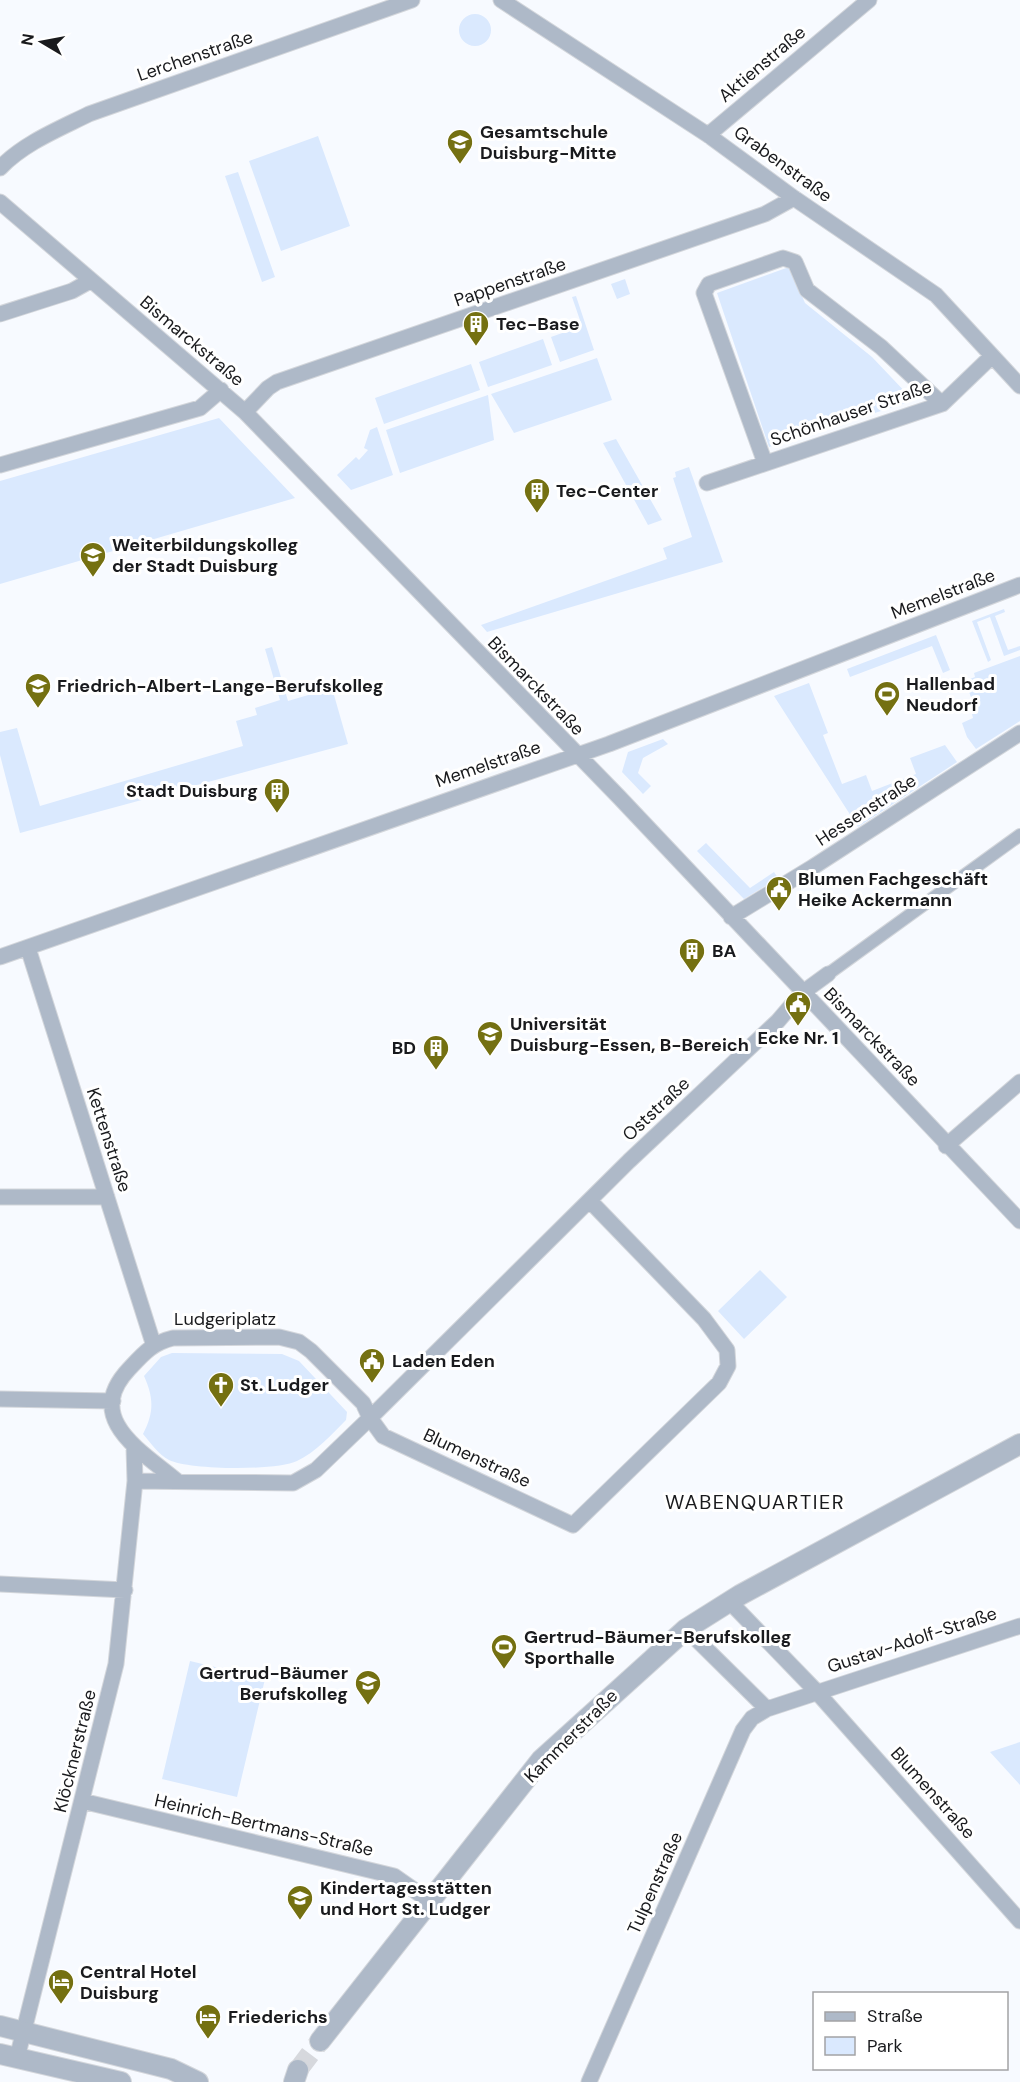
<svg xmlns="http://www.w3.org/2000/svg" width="1020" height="2082" viewBox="0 0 1020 2082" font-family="'DM Sans',sans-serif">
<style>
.green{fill:#dae9fe}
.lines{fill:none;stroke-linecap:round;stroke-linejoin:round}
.tertiary-tunnel{stroke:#d6d8dd;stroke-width:20;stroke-dasharray:20 10;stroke-linecap:butt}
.pedestrian-casing{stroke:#d3d6db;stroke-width:14}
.minor-casing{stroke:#d3d6db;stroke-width:17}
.tertiary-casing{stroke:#d3d6db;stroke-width:22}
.pedestrian{stroke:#aeb9c8;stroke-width:12}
.minor{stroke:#aeb9c8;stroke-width:15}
.tertiary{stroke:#aeb9c8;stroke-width:20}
.labels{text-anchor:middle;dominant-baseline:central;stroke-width:6;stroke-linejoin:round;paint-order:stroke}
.street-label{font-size:18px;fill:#191a1d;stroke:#fff}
.poi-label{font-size:18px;font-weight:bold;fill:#191a1d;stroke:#fff;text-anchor:start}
.neighbourhood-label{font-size:20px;letter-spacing:1.5px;fill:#191a1d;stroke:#fff}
</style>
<rect width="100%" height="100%" fill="#f7faff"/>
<!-- green -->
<path class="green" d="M459 30a16 16 0 1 1 32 0a16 16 0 1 1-32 0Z
M318 136 350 226 281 251 249 161Z
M238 172 275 277 262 282 225 176Z
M789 267 805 303 872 357 910 397 909 402 769 447 717 293Z
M625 279 630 294 617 299 611 284Z
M576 296 594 350 560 362 551 337 582 326 572 297Z
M543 339 552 365 488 387 479 362Z
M597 358 612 400 514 433 491 394Z
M471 364 480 390 384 424 375 398Z
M488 395 494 440 400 473 386 430Z
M219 418 295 498 0 584V481Z
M377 427 393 475 351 490 337 475 356 457 359 460 368 450 364 448 370 430Z
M616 439 662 520 648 525 603 443Z
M689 467 723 562 487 632 481 625 667 559 663 548 692 537 673 478 676 477 675 472Z
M1004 609 1005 612 995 616 1008 650 1020 646V650L1004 656 990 617 977 622 991 660 988 662 972 621Z
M936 635 950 670 943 673 932 646 850 677 847 669Z
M272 647 288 701 332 688 348 744 20 833 0 755V732L17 728 40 806 243 746 236 721 257 715 255 708 280 700 265 649Z
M1020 656V721L976 749 967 737 962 723 973 718 971 710 975 708 965 681 975 677 974 673Z
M809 683 828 733 823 735 842 784 866 775 872 791 916 774 910 758 945 745 957 762 858 827 774 696Z
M663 739 668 744 643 758 638 773 651 786 643 794 622 772 628 752Z
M706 843 750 888 774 872 778 878 744 899 697 851Z
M760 1270 787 1297 744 1339 718 1311Z
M172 1353 282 1354 299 1361 347 1412 346 1420C331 1435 316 1452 297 1461 276 1471 189 1470 169 1460 159 1455 150 1442 143 1434 154 1413 154 1398 144 1376L161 1357Z
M190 1661 265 1679 237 1797 162 1779Z
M1020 1742V1785L990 1752Z"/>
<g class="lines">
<!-- tertiary-tunnel -->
<path class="tertiary-tunnel" d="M298 2070 320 2041"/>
<!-- pedestrian casing -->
<g class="pedestrian-casing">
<path id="pedestrian" d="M828 974 1020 835"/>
</g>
<!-- minor casing -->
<g class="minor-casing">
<path id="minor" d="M501 0 708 135 794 198 936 295 1020 386
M708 135 869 0
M0 168C24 143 59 129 89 114L412 0
M0 202 245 412 619 797 1020 1221
M0 314 72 291 90 281
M245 412 268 388 277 382 765 214 794 198
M765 463 704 293 709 284 783 258 795 262 807 290 881 347 942 404
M0 465 200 408 221 390
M707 483 942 404 992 356
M731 917 813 867 1020 733
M28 948 153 1343
M0 957 609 744 1020 585
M946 1146 1020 1082
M0 1197H107
M590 1201 704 1319 727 1350 728 1366 719 1383 573 1525 383 1436 370 1418 629 1161 778 1021 802 993 828 974
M0 1399 113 1401
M135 1481 293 1483 316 1470 370 1418 363 1403 311 1351 299 1342 279 1337 173 1338C152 1343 143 1354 129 1369 82 1419 143 1452 177 1481
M0 1584 125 1590
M729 1601 816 1691 1020 1921
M686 1629 767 1709 1020 1626
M82 1801 394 1876 431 1902
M17 2058 116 1664 135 1481 134 1448
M589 2082 743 1730 752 1718 767 1709"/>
</g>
<!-- tertiary casing -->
<g class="tertiary-casing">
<path id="tertiary" d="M0 2026 171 2069 198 2082
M320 2041 541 1760 686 1629 740 1595 1020 1444
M0 2054 121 2082
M294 2082 298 2070"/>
</g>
<!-- pedestrian -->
<use href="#pedestrian" class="pedestrian"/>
<!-- minor -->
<use href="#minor" class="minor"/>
<!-- tertiary -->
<use href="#tertiary" class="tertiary"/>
</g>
<!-- icons -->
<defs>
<g id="school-pin" transform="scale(1.35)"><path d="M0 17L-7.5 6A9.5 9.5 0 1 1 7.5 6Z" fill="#747011" stroke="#fff"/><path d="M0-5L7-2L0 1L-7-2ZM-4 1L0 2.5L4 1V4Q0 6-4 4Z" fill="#fff"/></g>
<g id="building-pin" transform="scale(1.35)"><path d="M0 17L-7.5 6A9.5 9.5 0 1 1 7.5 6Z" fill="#747011" stroke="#fff"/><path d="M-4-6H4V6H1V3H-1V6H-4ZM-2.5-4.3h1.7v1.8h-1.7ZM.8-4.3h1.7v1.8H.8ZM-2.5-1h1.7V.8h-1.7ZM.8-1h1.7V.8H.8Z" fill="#fff"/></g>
<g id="stadium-pin" transform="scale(1.35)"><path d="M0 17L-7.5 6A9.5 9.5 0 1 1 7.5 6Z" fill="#747011" stroke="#fff"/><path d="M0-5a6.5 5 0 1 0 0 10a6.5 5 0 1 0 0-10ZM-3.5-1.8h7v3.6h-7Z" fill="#fff"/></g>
<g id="civic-pin" transform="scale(1.35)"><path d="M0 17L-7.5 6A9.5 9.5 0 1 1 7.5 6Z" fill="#747011" stroke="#fff"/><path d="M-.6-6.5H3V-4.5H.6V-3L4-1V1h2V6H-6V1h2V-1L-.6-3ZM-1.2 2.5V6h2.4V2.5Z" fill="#fff"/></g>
<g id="university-pin" transform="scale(1.35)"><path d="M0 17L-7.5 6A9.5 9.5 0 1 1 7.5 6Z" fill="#747011" stroke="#fff"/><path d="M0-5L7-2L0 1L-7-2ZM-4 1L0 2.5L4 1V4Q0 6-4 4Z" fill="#fff"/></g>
<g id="church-pin" transform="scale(1.35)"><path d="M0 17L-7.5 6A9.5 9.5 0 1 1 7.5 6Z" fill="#747011" stroke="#fff"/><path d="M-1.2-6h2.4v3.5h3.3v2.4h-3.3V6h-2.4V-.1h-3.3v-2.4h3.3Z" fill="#fff"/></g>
<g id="hotel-pin" transform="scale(1.35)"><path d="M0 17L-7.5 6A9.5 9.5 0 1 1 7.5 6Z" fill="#747011" stroke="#fff"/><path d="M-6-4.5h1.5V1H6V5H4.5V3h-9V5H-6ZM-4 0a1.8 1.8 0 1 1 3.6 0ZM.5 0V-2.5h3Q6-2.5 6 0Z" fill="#fff"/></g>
</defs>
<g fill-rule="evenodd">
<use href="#school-pin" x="460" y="142"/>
<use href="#building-pin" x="476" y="324"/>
<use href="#building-pin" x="537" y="491"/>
<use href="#school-pin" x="93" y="555"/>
<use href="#school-pin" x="38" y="686"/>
<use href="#stadium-pin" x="887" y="694"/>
<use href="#building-pin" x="277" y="791"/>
<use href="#civic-pin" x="779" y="889"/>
<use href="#building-pin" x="692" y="951"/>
<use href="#civic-pin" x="798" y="1004"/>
<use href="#university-pin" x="490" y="1034"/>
<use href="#building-pin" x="436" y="1048"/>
<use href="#civic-pin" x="372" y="1361"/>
<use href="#church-pin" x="221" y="1385"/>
<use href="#stadium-pin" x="504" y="1647"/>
<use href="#school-pin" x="368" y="1683"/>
<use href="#school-pin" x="300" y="1898"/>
<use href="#hotel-pin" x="61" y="1982"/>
<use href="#hotel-pin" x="208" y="2017"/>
</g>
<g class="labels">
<!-- street labels -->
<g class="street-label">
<text transform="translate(195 56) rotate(-19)">Lerchenstraße</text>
<text transform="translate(762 64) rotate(-40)">Aktienstraße</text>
<text transform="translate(783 164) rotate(36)">Grabenstraße</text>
<text transform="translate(510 282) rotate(-19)">Pappenstraße</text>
<text transform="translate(192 341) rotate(40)">Bismarckstraße</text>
<text transform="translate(851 413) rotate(-19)">Schönhauser Straße</text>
<text transform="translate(943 594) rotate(-21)">Memelstraße</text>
<text transform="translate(536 686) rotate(46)">Bismarckstraße</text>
<text transform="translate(488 764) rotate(-19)">Memelstraße</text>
<text transform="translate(866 810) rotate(-33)">Hessenstraße</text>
<text transform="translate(872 1037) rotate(46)">Bismarckstraße</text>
<text transform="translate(656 1109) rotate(-43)">Oststraße</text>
<text transform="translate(109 1140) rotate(72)">Kettenstraße</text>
<text x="225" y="1319">Ludgeriplatz</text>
<text transform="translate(477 1458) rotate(25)">Blumenstraße</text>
<text transform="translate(912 1640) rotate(-18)">Gustav-Adolf-Straße</text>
<text transform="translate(571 1736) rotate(-45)">Kammerstraße</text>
<text transform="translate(75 1751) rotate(-76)">Klöcknerstraße</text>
<text transform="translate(933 1793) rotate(48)">Blumenstraße</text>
<text transform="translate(264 1825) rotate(13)">Heinrich-Bertmans-Straße</text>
<text transform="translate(655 1883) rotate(-66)">Tulpenstraße</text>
</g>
<!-- poi labels -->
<g class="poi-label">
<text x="480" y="132">Gesamtschule<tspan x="480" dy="21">Duisburg-Mitte</tspan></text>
<text x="496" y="324">Tec-Base</text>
<text x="556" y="491">Tec-Center</text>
<text x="112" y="545">Weiterbildungskolleg<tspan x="112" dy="21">der Stadt Duisburg</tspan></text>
<text x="906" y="684">Hallenbad<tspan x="906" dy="21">Neudorf</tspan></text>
<text x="57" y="686">Friedrich-Albert-Lange-Berufskolleg</text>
<text x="258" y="791" text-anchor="end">Stadt Duisburg</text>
<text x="798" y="879">Blumen Fachgeschäft<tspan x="798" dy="21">Heike Ackermann</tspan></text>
<text x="712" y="951">BA</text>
<text x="510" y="1024">Universität<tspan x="510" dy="21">Duisburg-Essen, B-Bereich</tspan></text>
<text x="798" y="1038" text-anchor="middle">Ecke Nr. 1</text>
<text x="416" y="1048" text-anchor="end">BD</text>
<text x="392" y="1361">Laden Eden</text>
<text x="240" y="1385">St. Ludger</text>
<text x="524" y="1637">Gertrud-Bäumer-Berufskolleg<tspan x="524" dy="21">Sporthalle</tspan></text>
<text x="348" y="1673" text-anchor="end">Gertrud-Bäumer<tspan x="348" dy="21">Berufskolleg</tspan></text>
<text x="320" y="1888">Kindertagesstätten<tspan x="320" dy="21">und Hort St. Ludger</tspan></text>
<text x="80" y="1972">Central Hotel<tspan x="80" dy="21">Duisburg</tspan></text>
<text x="228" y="2017">Friederichs</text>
</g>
<!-- neighbourhood labels -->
<g class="neighbourhood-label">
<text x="755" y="1502">WABENQUARTIER</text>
</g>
</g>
<!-- legend -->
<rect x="813" y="1992" width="195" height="78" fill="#ffffff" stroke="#a3a3a5" stroke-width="1.5"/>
<rect x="825" y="2012" width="30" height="9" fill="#aeb9c8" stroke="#a3a3a5" stroke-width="1.5"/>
<text x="867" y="2022" font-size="18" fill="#191a1d">Straße</text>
<rect x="825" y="2037" width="30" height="18" fill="#dae9fe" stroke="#a3a3a5" stroke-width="1.5"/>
<text x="867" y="2052" font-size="18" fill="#191a1d">Park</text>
<!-- north arrow -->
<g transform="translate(42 42) rotate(280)" stroke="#ffffff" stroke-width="4.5" paint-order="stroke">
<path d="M0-4.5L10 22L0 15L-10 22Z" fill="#191a1d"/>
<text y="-9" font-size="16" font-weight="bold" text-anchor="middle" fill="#191a1d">N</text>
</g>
</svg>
